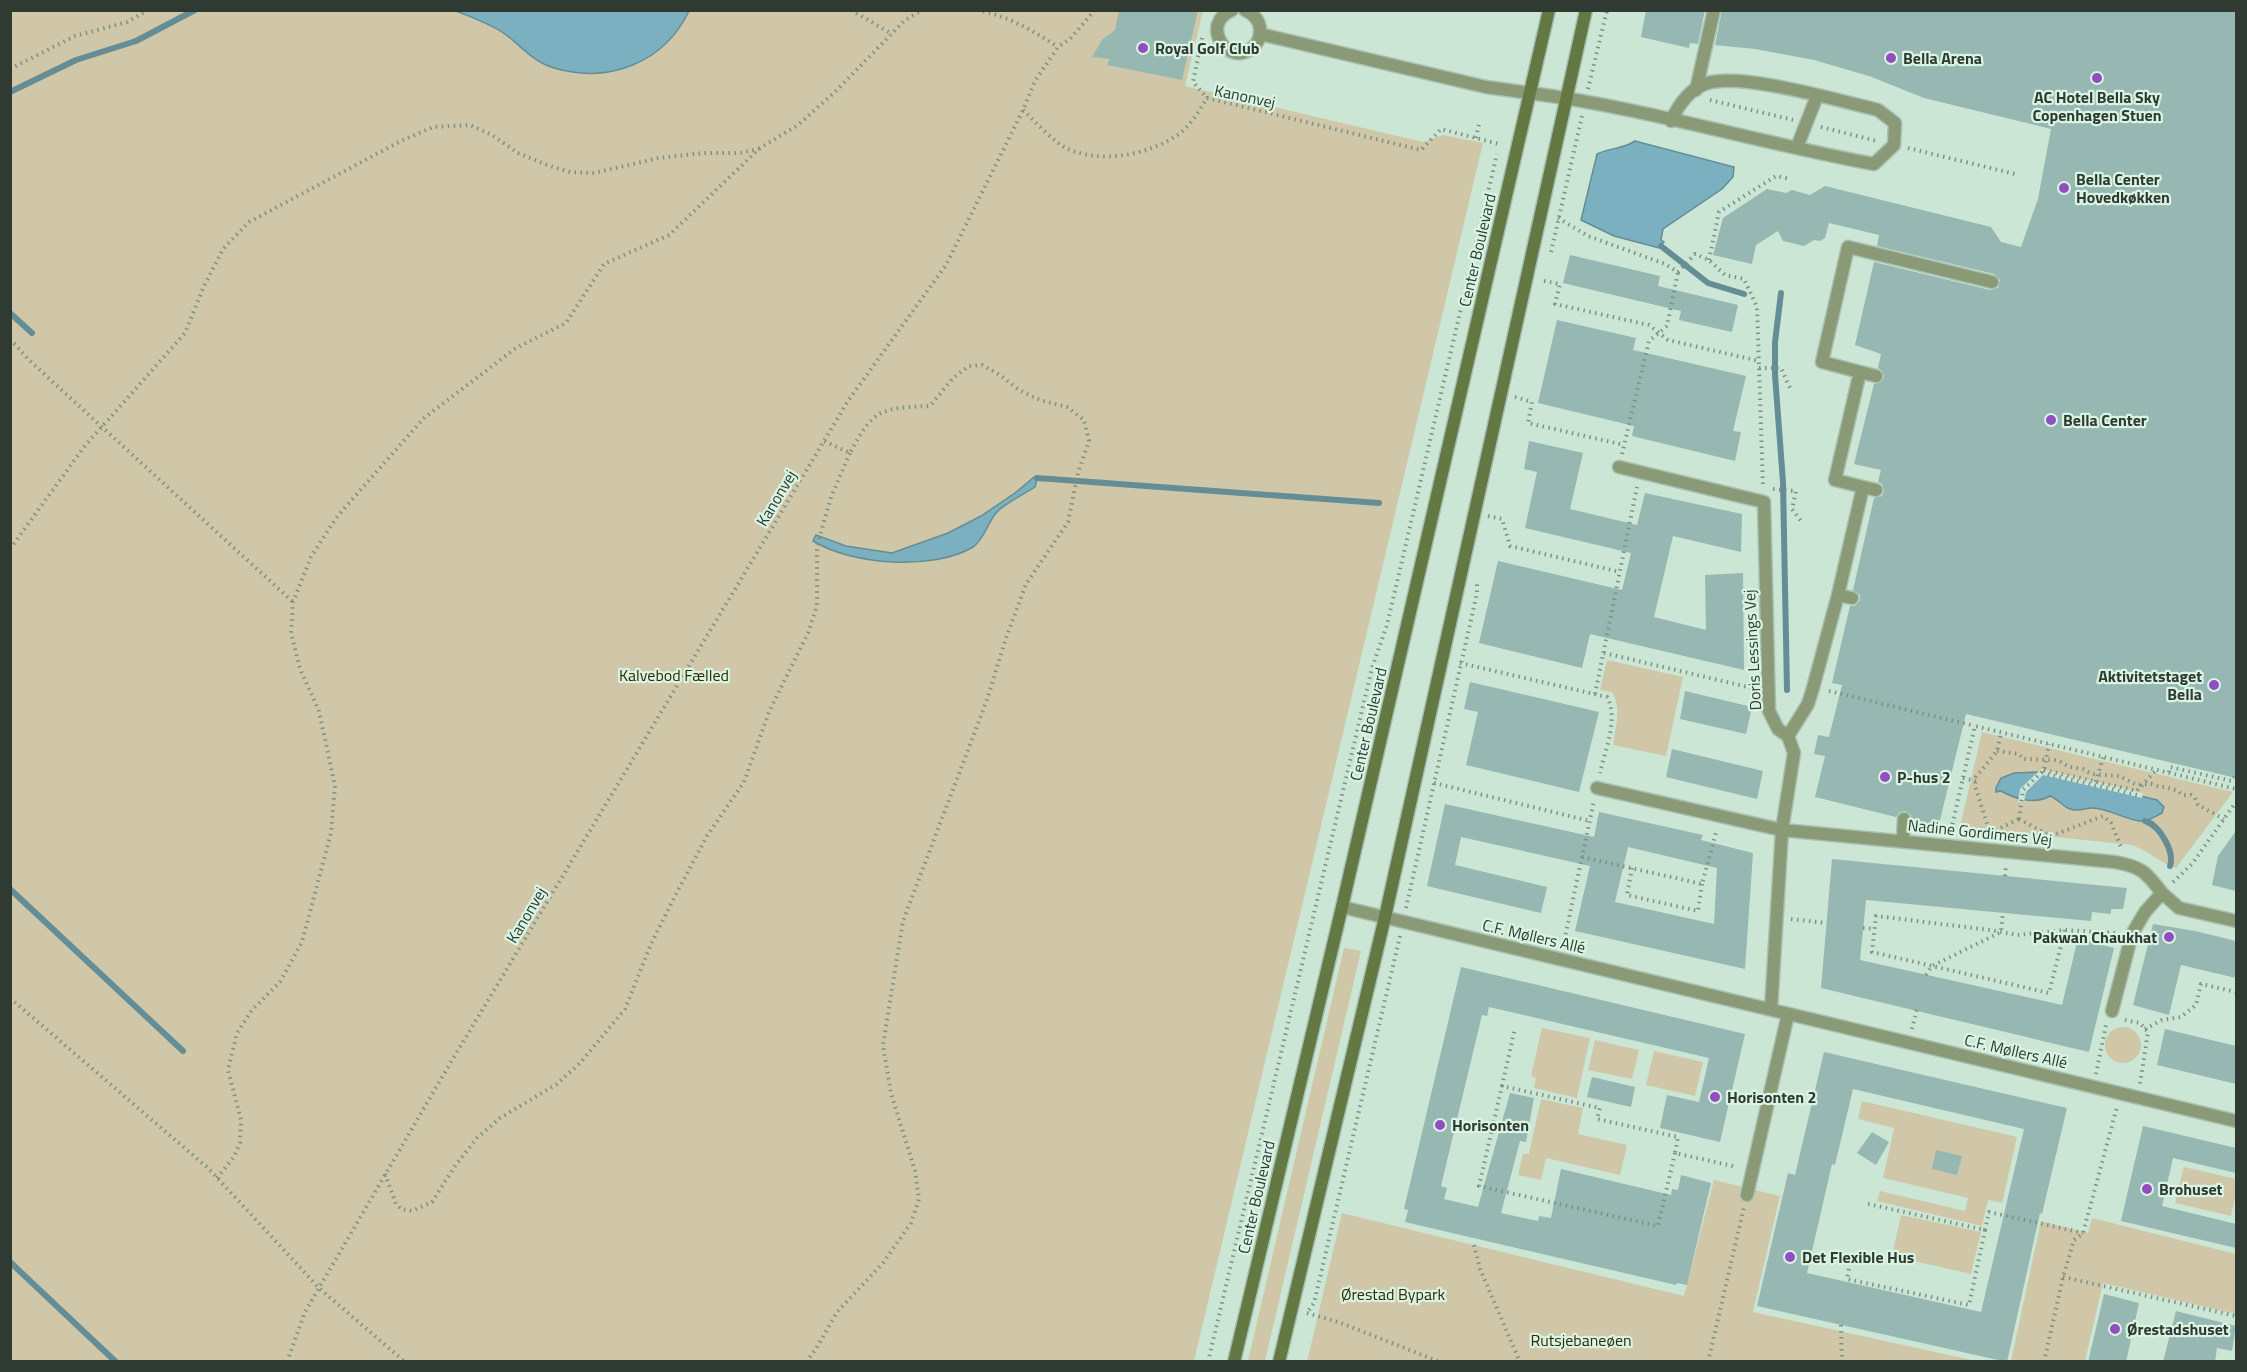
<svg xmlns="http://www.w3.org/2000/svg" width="2247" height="1372" viewBox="0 0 2247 1372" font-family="'Titillium Web',sans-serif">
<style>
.green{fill:#cfc7a8}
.water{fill:#7ab0bf;stroke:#648d95;stroke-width:1.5}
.pier{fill:#cce6d5}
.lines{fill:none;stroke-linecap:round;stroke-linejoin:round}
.stream{stroke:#648d95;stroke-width:6}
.building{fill:#96b7b2;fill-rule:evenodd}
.lane-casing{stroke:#a9c0b1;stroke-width:15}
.street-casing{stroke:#a9c0b1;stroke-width:15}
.secondary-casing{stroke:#a9c0b1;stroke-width:15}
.path{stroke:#7e9185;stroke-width:4;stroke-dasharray:1.5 4.5;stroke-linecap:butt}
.lane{stroke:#8b9a76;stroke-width:12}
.street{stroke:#8b9a76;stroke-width:12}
.secondary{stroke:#637842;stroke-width:12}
.poi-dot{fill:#914ec2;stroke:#d9f4e2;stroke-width:2}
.labels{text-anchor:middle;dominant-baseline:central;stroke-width:4.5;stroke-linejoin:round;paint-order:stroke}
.poi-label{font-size:16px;font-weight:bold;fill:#2f3a33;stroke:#d9f4e2;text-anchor:start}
.street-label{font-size:16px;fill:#2f3a33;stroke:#d9f4e2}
.park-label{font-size:16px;fill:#322a04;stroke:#d9f4e2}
</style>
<rect width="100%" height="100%" fill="#cce6d5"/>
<!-- green -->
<path class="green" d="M11 11H1203L1185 86 1423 142 1443 135 1483 143 1194 1361H11Z
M1607 660 1683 677 1666 756 1613 745C1615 727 1622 709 1612 692L1600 690Z
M1982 732 2233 792 2176 868C2161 863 2148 851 2132 845L1960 827Z
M1344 948 1361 951 1265 1361H1248Z
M2105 1045a18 18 0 1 1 36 0a18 18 0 1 1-36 0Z
M1542 1028 1590 1038 1577 1098 1534 1088 1536 1078 1531 1076Z
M1595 1040 1639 1050 1632 1079 1588 1070Z
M1654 1051 1703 1062 1695 1096 1646 1085Z
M1541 1099 1583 1108 1578 1134 1627 1145 1620 1175 1546 1158 1541 1180 1518 1175 1523 1154H1529Z
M1862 1101 2017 1137 2002 1203 1988 1200 1982 1226 1877 1201 1880 1191 1965 1211 1968 1198 1883 1178 1894 1128 1858 1119Z
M2184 1167 2236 1179V1193L2231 1216 2175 1203Z
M1714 1180 1780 1196 1753 1312 1976 1361 1307 1362 1342 1213 1684 1296Z
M1901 1215 1981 1232 1971 1274 1892 1256Z
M2092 1218 2236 1254V1314L2103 1283 2085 1361H2011L2041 1221 2088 1233Z"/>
<!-- water -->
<path class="water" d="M456 11H689C664 63 609 84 554 68 531 61 520 44 502 32 488 23 471 17 456 11Z
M1635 141 1734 167 1733 177 1722 189 1663 229 1661 240 1664 242 1659 248 1614 236 1581 220 1597 154C1611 147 1621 150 1635 141Z
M1034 477 1037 478 1035 487C1023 495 1006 502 996 513 988 522 984 540 973 547 933 571 852 565 813 541L816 535 846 546 892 553 948 533 981 516 1015 493Z
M2041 772 2157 800 2164 807 2162 813C2156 816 2150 820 2144 821 2132 823 2108 808 2093 808 2085 808 2079 812 2070 809 2062 806 2058 799 2050 796 2035 805 2015 799 2001 791L1996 792V788L2001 778 2014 773Z"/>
<!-- pier -->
<path class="pier" d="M2041 769 2143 793 2142 798 2043 775 2026 792 2024 802H2018L2020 789Z"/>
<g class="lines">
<!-- stream -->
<path class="stream" d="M10 92 76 60 136 41 195 10
M1661 246 1708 283 1744 294
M1781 293 1775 342V375L1783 482 1787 690
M10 313 32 333
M1037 478 1379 503
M2145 821C2159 825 2175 851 2170 866
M10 889 183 1051
M10 1262 116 1362"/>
</g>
<!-- building -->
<path class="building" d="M1119 10H1198L1182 80 1107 65 1110 59 1092 57 1102 40 1115 30Z
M1646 10H1705L1698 44 1690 43 1689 48 1641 37Z
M1722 10H2236V778L1966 714 1938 828 1912 821 1911 815 1905 811 1900 812 1896 817 1815 797 1825 756 1814 754 1818 735 1829 737 1842 685 1832 683 1850 606H1855L1860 600V595L1853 590 1874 498 1882 496 1884 491 1882 484 1878 482 1881 470 1854 464 1874 384 1881 382 1884 377 1882 371 1878 368 1881 354 1855 345 1874 262 1990 290 1998 288 2000 280 1994 274 1877 246 1879 235 1829 223 1825 238 1820 241 1814 240 1804 246 1783 241 1778 231 1756 245 1752 264 1713 255 1723 218 1767 189 1786 193 1792 190 1810 195 1825 186 1991 227 2001 242 2021 247 2038 199 2051 129 1924 98 1869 76 1814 60 1755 49 1715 45Z
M1570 255 1660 276 1658 286 1738 305 1732 332 1679 320 1681 311 1563 283Z
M1557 320 1636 338 1633 350 1746 376 1733 431 1741 432 1735 461 1632 436 1634 426 1538 403Z
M1529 441 1583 453 1570 509 1637 525 1645 493 1742 514 1741 552 1673 536 1654 617 1706 630 1705 575 1743 573 1744 670 1590 634 1582 668 1479 643 1498 561 1622 590 1631 553 1525 528 1537 472 1524 469Z
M1470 682 1599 712 1579 792 1466 765 1478 712 1464 709Z
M1685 691 1752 707 1746 734 1680 719Z
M1672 749 1763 771 1757 799 1666 777Z
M1445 804 1594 837 1599 812 1703 835 1701 840 1753 853 1745 969 1575 931 1590 866 1461 837 1455 865 1547 887 1541 913 1427 886ZM1628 847 1717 868 1714 924 1615 902Z
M2236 831V891L2212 885 2218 856Z
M1832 859 2127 888 2123 909H2111V914L2092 912 2091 921 1866 900 1860 960 2062 1005 2078 938 2114 948 2089 1052 1821 988Z
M2153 924 2195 931 2236 941V978L2181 965 2169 1015 2133 1005Z
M1461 967 1745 1034 1720 1142 1660 1128 1667 1095 1699 1102 1709 1058 1489 1007 1487 1016 1482 1015 1441 1186 1447 1188 1444 1199 1478 1207 1510 1093 1534 1098 1526 1142 1520 1141 1501 1213 1538 1221 1539 1216 1551 1218 1561 1169 1671 1195 1672 1189 1678 1190 1681 1175 1711 1183 1687 1285 1677 1283 1676 1285 1405 1222 1408 1210 1404 1209Z
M2165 1029 2236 1046V1084L2157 1065Z
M1824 1052 2067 1108 2042 1214 2040 1213 2007 1362 1757 1306 1788 1173 1795 1175ZM1853 1089 2024 1129 1981 1312 1807 1273 1832 1164 1835 1165Z
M1592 1077 1635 1087 1631 1107 1587 1097Z
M2143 1126 2236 1148V1173L2173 1158 2162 1206 2236 1224V1248L2121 1221Z
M1872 1132 1889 1142 1876 1165 1857 1153Z
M1936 1150 1962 1156 1957 1175 1932 1169Z
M2104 1294 2139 1303 2126 1362H2088Z
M2176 1311 2236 1326 2232 1351 2217 1348 2215 1362H2163Z"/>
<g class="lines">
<!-- lane casing -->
<g class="lane-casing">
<path id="lane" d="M1232 10C1199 24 1228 68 1252 48 1257 44 1260 38 1260 32 1261 22 1254 14 1245 10
M1260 34 1486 87 1530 93
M1696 90 1714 10
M1860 372 1876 376
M1863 487 1876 490
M1838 595 1852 598
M1788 736 1808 704 1813 688 1838 595 1863 487 1835 480 1860 372 1822 362 1848 247 1992 282
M1597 788 1782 830
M1903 840 1904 819"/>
</g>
<!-- street casing -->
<g class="street-casing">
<path id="street" d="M1530 93C1646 108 1759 143 1874 164L1894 145 1895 123 1878 110C1841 101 1737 71 1705 84 1688 90 1678 106 1671 121
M1797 147 1817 96
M1619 467 1764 502 1769 711 1778 729 1788 736 1794 753 1782 830 1771 1009
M1782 830 2115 862C2142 867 2146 872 2162 893L2145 912 2132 934 2112 1011
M2162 893 2179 908 2236 921
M1342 907 2236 1121
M1747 1195 1788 1014"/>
</g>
<!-- secondary casing -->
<g class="secondary-casing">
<path id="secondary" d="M1234 1362 1342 907 1549 10
M1279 1362 1385 917 1586 10"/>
</g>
<!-- path -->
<path class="path" d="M851 10 892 34
M977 10C1008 16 1032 30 1058 47
M1202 38 1193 82 1207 98
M10 69 75 36 127 22 148 10
M1588 89 1607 10
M1710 100 1793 120
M1023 110C1035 121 1054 143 1068 149 1102 164 1149 155 1179 134 1191 125 1199 111 1207 98L1421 150 1441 129 1499 144
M1821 127 1877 141
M1476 138 1479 124
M1908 148 2015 174
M1558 218 1588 236 1665 264 1678 272 1695 254 1709 260 1725 275 1744 279 1757 307 1763 487
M1551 252 1582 116
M1709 260 1719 212 1776 176 1790 179
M1544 281 1560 284 1555 304 1649 325 1668 340 1759 361
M10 339 30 361 293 602
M1759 368H1781L1791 390
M1515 397 1532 402 1528 423 1624 445
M1622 454 1649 341 1667 326 1678 272
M1773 489 1796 491 1792 509 1801 521
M1488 516 1502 519 1510 546 1620 572
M10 549 84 447 185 333 204 286 223 249 249 222 399 142 433 127 470 125 492 135 518 153 547 165 570 172 594 173 659 158 704 153H740L759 149
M1604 653 1752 688
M1460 663 1607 697C1619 719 1605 750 1600 773
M1829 691 1975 726
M1595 694 1637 487
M1997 751 2019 754 2023 759 2057 760 2070 767 2083 769 2092 774 2119 776 2137 785 2151 784 2160 787H2166L2178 791 2182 795H2191L2195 798 2198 805 2224 819
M2044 770 2138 791
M2043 771 2046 774 2137 795 2138 790 2157 769
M2169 772 2170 767 2232 781 2236 774
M1963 778 1976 781
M2096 782 2103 757
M1434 783 1590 821
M2019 819 2051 836 2103 816 2111 823 2121 847
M2019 819 2023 790 2044 770 2049 744
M1951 830 1975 726 2236 789
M1988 832 1990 833 1975 786 1976 777 1997 751 2001 733
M1990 833 2019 819
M1582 857 1702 884 1717 829
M1632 868 1627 895 1698 911 1702 884
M2005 876 2006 865
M2173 882 2192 864 2236 802
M1406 908 1477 593V584
M1791 919 1826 923
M1863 928 1875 929
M2065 930 2049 993 1872 952 1876 916 1990 930 2017 935 2065 930 2116 933
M1563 946 1594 801
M1926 975 1932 966 2001 932 2003 912
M10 998 208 1168 319 1288 405 1362
M2125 1020 2140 1023 2148 1032 2140 1084
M1912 1029 1917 1009
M2145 1029 2162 1020 2181 1017 2196 1005 2201 984 2236 992
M2096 1074 2106 1025
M1502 1086 1515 1028
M1675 1153 1658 1226 1479 1186 1502 1086 1600 1108 1597 1119 1678 1137 1675 1153 1737 1167
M385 1174 396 1204 401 1209 412 1211 432 1202 455 1166 477 1138 500 1118 557 1084 581 1062 625 1009 651 944 674 898 707 836 744 782 769 712 808 633 817 606V546L831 497 850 453
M217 1178 234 1157 240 1143 241 1120 228 1070 237 1033 252 1010 280 982 302 942 331 833 335 786 319 711 300 669 291 633 293 602 311 557 336 518 424 418 516 348 566 323 604 264 669 235 760 148 798 125 837 90 904 21 922 10
M1985 1230 1989 1212 2083 1233
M1474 1245 1480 1269 1520 1362
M1850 1263 1847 1279 1969 1305 1985 1230 1864 1203
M2063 1277 2236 1316
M1309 1310 1314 1303 1400 936
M1307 1313 1341 1323 1440 1362
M1841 1325 1842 1362
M287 1362 305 1312 448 1067 824 441 848 401 946 265 1023 110 1035 81 1058 47 1070 39 1095 10
M806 1362 816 1349 837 1312 883 1263 911 1223 919 1199 915 1171 891 1093 883 1045 903 921 987 700 1005 641 1026 584 1068 522 1078 473 1089 441 1084 420 1067 407 1040 400 1019 390 1000 375 982 365 969 366 953 378 930 406C880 408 873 409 850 453L824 441
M1208 1362 1372 668 1387 625 1497 154
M1708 1362 1744 1207
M2044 1362 2063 1277 2074 1240 2083 1233 2117 1107"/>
<!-- lane -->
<use href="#lane" class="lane"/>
<!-- street -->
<use href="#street" class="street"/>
<!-- secondary -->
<use href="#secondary" class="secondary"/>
</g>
<!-- markers -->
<g class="poi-dot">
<circle cx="1143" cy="48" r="6"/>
<circle cx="1891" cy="58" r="6"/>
<circle cx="2097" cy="78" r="6"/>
<circle cx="2064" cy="188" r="6"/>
<circle cx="2051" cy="420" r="6"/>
<circle cx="2214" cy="685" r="6"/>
<circle cx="1885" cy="777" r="6"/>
<circle cx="2169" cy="937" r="6"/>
<circle cx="1715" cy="1097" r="6"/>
<circle cx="1440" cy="1125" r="6"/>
<circle cx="2147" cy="1189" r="6"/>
<circle cx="1790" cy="1257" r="6"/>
<circle cx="2115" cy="1329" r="6"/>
</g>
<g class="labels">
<!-- poi labels -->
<g class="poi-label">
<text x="1155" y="48">Royal Golf Club</text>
<text x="1903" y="58">Bella Arena</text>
<text x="2097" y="97" text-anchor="middle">AC Hotel Bella Sky<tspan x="2097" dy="18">Copenhagen Stuen</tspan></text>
<text x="2076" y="179">Bella Center<tspan x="2076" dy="18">Hovedkøkken</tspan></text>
<text x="2063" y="420">Bella Center</text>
<text x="2202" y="676" text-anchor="end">Aktivitetstaget<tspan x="2202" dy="18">Bella</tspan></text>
<text x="1897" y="777">P-hus 2</text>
<text x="2157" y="937" text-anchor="end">Pakwan Chaukhat</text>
<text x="1727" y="1097">Horisonten 2</text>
<text x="1452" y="1125">Horisonten</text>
<text x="2159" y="1189">Brohuset</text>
<text x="1802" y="1257">Det Flexible Hus</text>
<text x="2127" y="1329">Ørestadshuset</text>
</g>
<!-- street labels -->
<g class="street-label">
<text transform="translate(1245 96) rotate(12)">Kanonvej</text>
<text transform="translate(1477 250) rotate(-77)">Center Boulevard</text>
<text transform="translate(776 498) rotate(-59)">Kanonvej</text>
<text transform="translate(1752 650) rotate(-93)">Doris Lessings Vej</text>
<text transform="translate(1368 724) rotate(-77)">Center Boulevard</text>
<text transform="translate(1980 832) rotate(6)">Nadine Gordimers Vej</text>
<text transform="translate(526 915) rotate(-59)">Kanonvej</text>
<text transform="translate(1534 936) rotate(13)">C.F. Møllers Allé</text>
<text transform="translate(2016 1051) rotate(13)">C.F. Møllers Allé</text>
<text transform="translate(1256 1197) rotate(-77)">Center Boulevard</text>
</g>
<!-- park labels -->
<g class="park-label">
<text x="674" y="675">Kalvebod Fælled</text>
<text x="1393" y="1294">Ørestad Bypark</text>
<text x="1581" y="1340">Rutsjebaneøen</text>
</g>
</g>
<!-- border -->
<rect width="2247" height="1372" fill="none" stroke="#2f3a33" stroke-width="24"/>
</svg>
